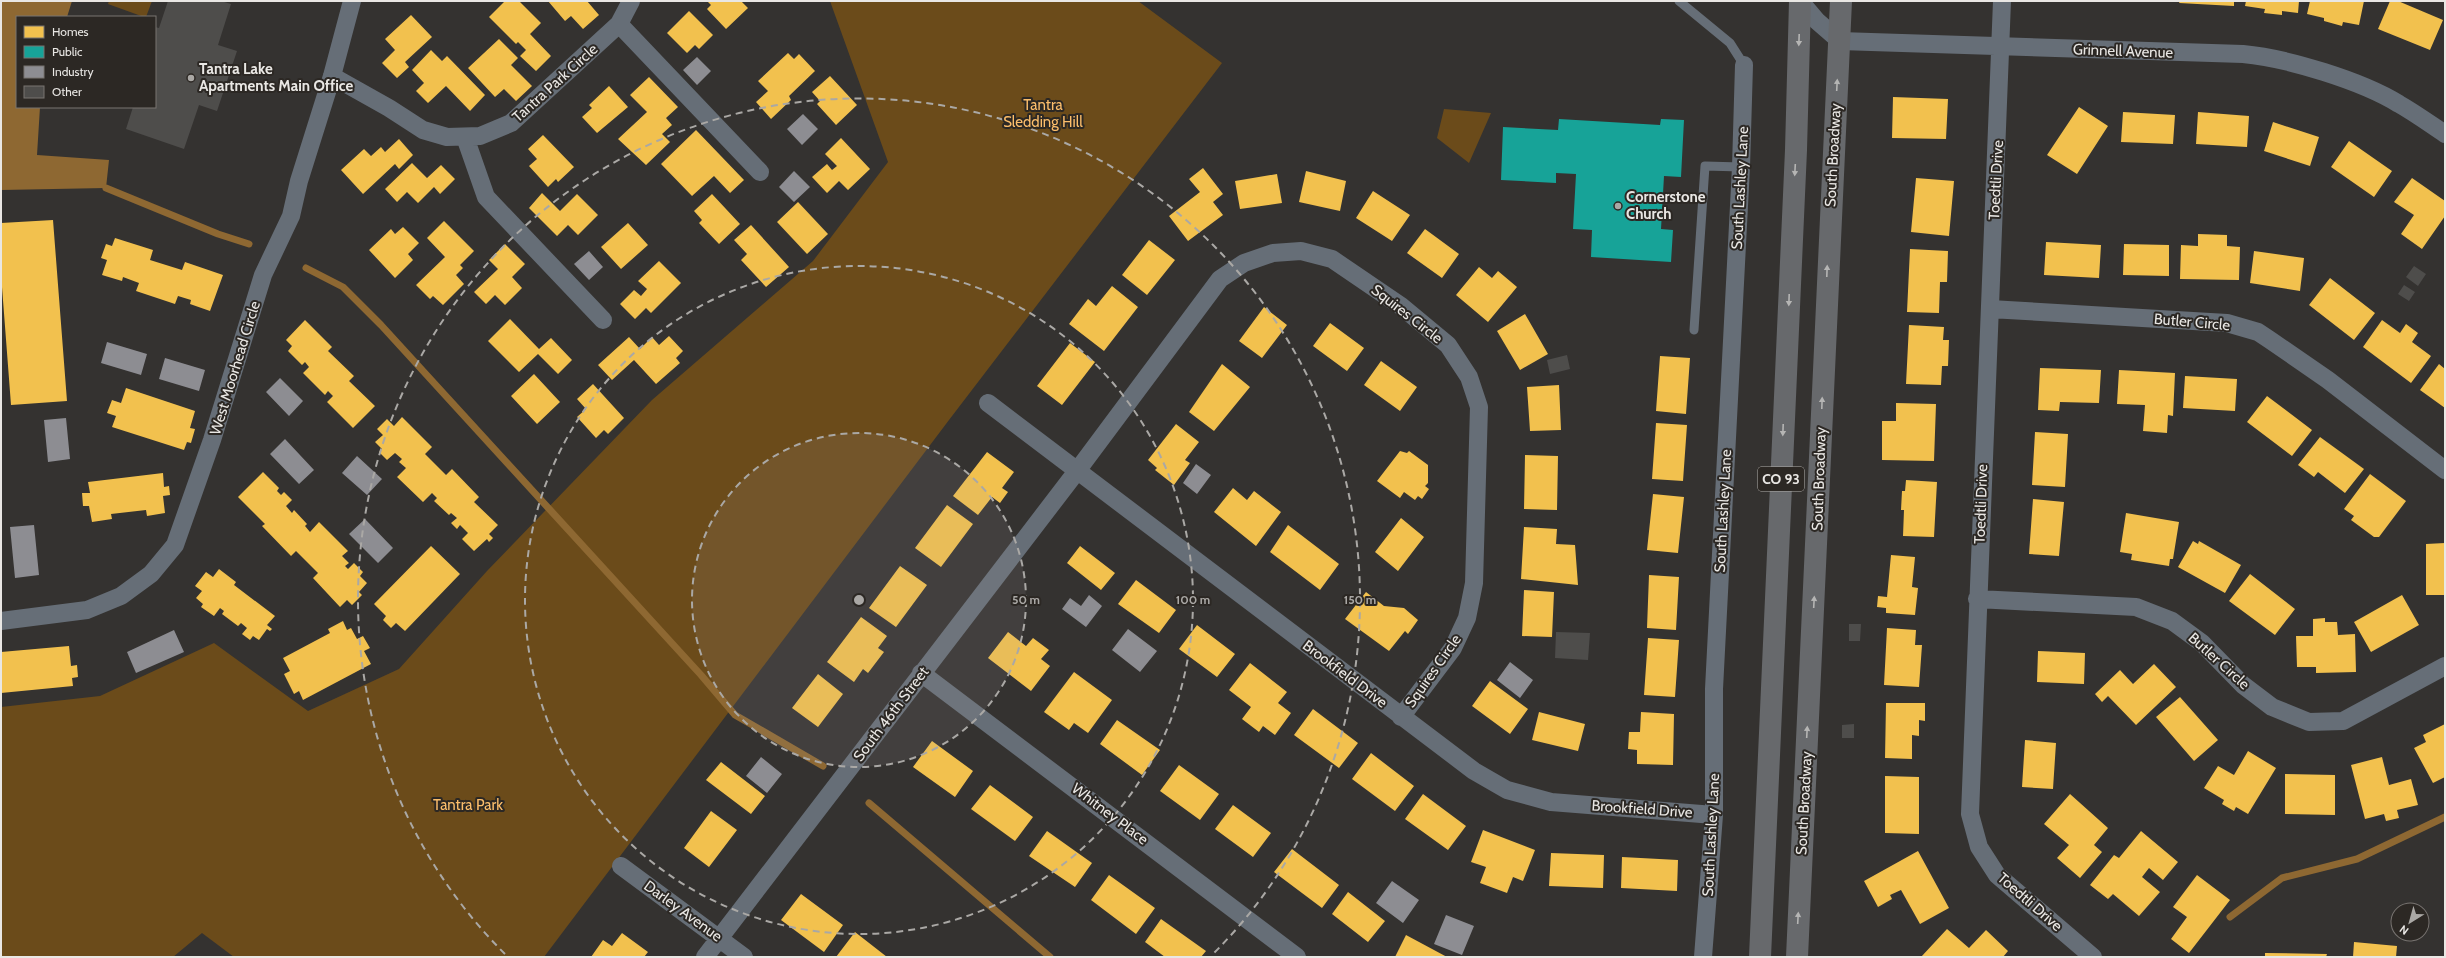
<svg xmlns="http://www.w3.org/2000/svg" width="2446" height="958" viewBox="0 0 2446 958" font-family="Cabin,sans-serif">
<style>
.green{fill:#6b4b1a}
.water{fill:#8e6832}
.homes{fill:#f2c14e}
.public{fill:#17a398}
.industry{fill:#8d8d92}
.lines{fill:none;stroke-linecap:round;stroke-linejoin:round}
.stream{stroke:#8e6832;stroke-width:7}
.building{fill:#4e4d4b}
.lane{stroke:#666e77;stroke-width:9}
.street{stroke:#666e77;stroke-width:18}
.highway{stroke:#67696c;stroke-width:22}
.oneway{fill:#b5b5b4}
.ring{fill:none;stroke:#aaa8a5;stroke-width:2;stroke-dasharray:7 5}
.poi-dot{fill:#aaa8a5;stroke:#2c2824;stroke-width:1.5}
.labels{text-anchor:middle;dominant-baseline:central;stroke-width:4;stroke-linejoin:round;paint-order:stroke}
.shield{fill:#2c2824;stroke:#b0aeaa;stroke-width:1}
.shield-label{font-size:14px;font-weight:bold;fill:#e9e7e4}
.street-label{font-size:15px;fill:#e9e7e4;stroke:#2c2824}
.poi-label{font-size:15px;font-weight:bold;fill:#e9e7e4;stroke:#2c2824;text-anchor:start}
.park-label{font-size:15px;fill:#fcbe6b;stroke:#2c2824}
.centre{fill:#aaa8a5;stroke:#2c2824;stroke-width:2}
.ring-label{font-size:12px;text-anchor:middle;font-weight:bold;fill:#aaa8a5;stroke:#2c2824;stroke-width:4;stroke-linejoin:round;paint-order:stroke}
</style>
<rect width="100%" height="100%" fill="#343230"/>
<!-- green -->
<path class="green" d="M109 1H152L146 17H144L108 4Z
M830 1H1138L1222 63 949 420 544 957H234L202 933 173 957H1V707L100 696 214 643 308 711 399 669 487 571 652 400 813 261 888 162Z
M1444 109 1491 113 1469 163 1437 138Z"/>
<!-- water -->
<path class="water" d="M1 1H72L67 17H17V107H40L37 155 109 160 106 188 1 190Z"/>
<!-- homes -->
<path class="homes" d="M505 1H519L541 23 530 34 551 56 536 71 520 56 526 50 518 42 516 44 489 17Z
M548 1H587L599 15 583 29 571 16 565 21Z
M707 1H741L748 8 726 29 707 9 711 5Z
M2180 1H2234V6L2179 3Z
M2246 1H2299L2298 13 2282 11V15L2264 13 2265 9 2245 6Z
M2310 1H2364L2359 25 2343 22 2342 26 2324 21V18L2307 14Z
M2390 1H2398L2443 20 2430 50 2378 29Z
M689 11 713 35 699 49 695 45 687 53 667 33Z
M411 15 432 37 405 62 409 67 397 78 382 63 395 50 385 39Z
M499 39 518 58 511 65 532 86 516 101 504 89 495 97 468 68Z
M431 50 442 61 447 56 485 95 470 111 446 86 428 103 416 91 424 83 412 70Z
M788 53 794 59 799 54 815 71 789 96 791 100 771 119 756 102 768 91 758 81Z
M830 76 857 105 836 125 817 104 820 101 812 92Z
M649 77 678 107 666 118 672 125 662 134 670 142 646 165 618 139 647 112 630 95Z
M609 86 628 107 597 133 582 117 592 108 589 105Z
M1893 97 1948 99 1946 139 1892 138Z
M2079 107 2108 126 2077 174 2047 155Z
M2123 112 2175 115 2173 144 2121 142Z
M2198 112 2249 116 2247 147 2196 144Z
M2273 122 2319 137 2310 166 2264 151Z
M696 130 744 180 730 193 714 176 692 196 661 164Z
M543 135 574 167 558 182 556 179 548 187 529 166 537 159 528 149Z
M841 138 870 169 848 190 839 181 827 193 812 177 827 164 832 170 837 166 825 154Z
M399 139 413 155 399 169 395 164 363 194 341 170 364 149 371 156 381 147 385 152Z
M2349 141 2392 171 2374 197 2331 167Z
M412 163 427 178 441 165 455 179 440 194 434 187 418 203 407 192 397 202 385 189Z
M1203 168 1223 194 1213 202 1223 215 1188 241 1169 216 1200 192 1189 179Z
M1306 171 1346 181 1340 211 1299 202Z
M1277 174 1282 203 1240 209 1235 181Z
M1916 178 1954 181 1949 236 1911 232Z
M2412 178 2445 201V216L2422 249 2401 234 2414 215 2394 202Z
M1373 191 1410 215 1392 241 1356 218Z
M542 193 560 211 577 194 598 215 578 235 568 225 557 236 529 208Z
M712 194 740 224 719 244 699 223 702 220 694 211Z
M798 202 828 234 807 254 777 222Z
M53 220 67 401 11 405 1 274V223Z
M444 221 474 251 460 265 463 268 456 275 464 284 443 305 433 296 430 299 416 285 445 257 427 238Z
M628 223 648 245 621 269 601 247Z
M751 225 789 267 766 287 741 260 747 254 734 240Z
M403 227 419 243 408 254 413 260 395 278 369 250 391 229 395 234Z
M1425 229 1459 254 1442 278 1407 253Z
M2198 234 2227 235V246L2240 247 2239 280 2180 279 2181 245 2198 246Z
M115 238 153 250 150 260 182 270 185 262 223 275 210 311 190 304 191 300 178 296 175 304 136 291 139 283 123 277 122 281 102 275 107 260 101 258 106 244 112 246Z
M1149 240 1175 260 1147 295 1122 275Z
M2046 242 2101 245 2099 278 2044 275Z
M505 244 525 264 512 277 522 288 505 305 495 295 486 304 474 292 498 269 489 260Z
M2124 244 2169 245V276L2123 275Z
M1910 249 1948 251 1947 282H1940L1939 313 1907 312Z
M2254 251 2304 258 2300 291 2250 283Z
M659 261 681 283 651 313 646 308 635 319 620 304 634 290 641 296 647 289 638 281Z
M1479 267 1492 278 1498 271 1517 287 1488 322 1456 295Z
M2330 278 2375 313 2354 340 2309 305Z
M1112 286 1138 307 1104 351 1069 324 1088 299 1096 306Z
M1264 307 1287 325 1262 358 1239 341Z
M1525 314 1548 354 1520 370 1497 331Z
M510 319 539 349 551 338 572 360 558 374 538 354 519 372 488 341Z
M305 320 332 347 328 351 354 376 349 381 375 406 353 428 327 402 333 396 328 391 325 395 303 373 309 367 305 362 302 365 288 351 292 346 286 340Z
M2382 320 2400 333 2406 324 2418 333 2412 342 2431 356 2411 383 2363 347Z
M1330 323 1364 348 1347 371 1313 346Z
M1909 325 1944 327 1943 340H1949L1948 366H1942L1941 385 1906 384Z
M669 336 683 351 676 358 680 363 656 384 634 360 612 380 598 365 629 337 640 349 652 337 659 345Z
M1070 343 1095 362 1062 405 1037 386Z
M1660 356 1690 358 1686 414 1656 411Z
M1381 361 1417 387 1400 411 1364 385Z
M1222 364 1250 387 1214 431 1189 412Z
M2439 364 2445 369V408L2420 390Z
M2040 368 2101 370 2099 403 2060 402 2059 411 2038 410Z
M2119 370 2175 373 2173 416 2168 415 2167 433 2143 431 2145 405 2117 404Z
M534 374 560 402 537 424 511 396Z
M2185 376 2237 379 2235 411 2183 408Z
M593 384 624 418 608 434 604 430 596 438 577 417 586 409 577 399Z
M1559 385 1561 430 1530 431 1527 387Z
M126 388 195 411 190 428 195 429 191 443 187 442 184 450 112 427 116 416 107 413 112 400 121 403Z
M2267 396 2312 430 2292 456 2247 422Z
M1896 403 1936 404 1934 461 1882 460V421H1896Z
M402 417 432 447 425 454 446 475 452 469 479 497 474 502 498 525 489 534 493 538 489 542 487 539 474 551 462 539 468 533 460 525 457 529 451 523 457 518 451 513 449 515 434 501 437 498 432 493 423 502 397 477 406 468 399 462 402 459 395 453 387 460 379 452 382 449 375 442 383 435 377 429 387 419 394 426Z
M1656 423 1687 425 1683 481 1652 479Z
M1176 424 1199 442 1185 460 1190 463 1174 485 1155 470 1157 468 1148 460Z
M2035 432 2068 434 2065 487 2032 485Z
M2320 437 2364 469 2345 493 2318 472 2314 477 2298 465Z
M1400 451 1407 453 1409 451 1428 465V483L1425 486 1429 489 1422 499 1418 496 1415 500 1404 492 1400 498 1377 481Z
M987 452 1014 472 1002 488 1008 492 1000 503 992 497 978 515 953 496Z
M1525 455 1558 456 1557 510 1524 509Z
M263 472 279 488 277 491 281 495 284 492 292 500 286 506 292 513 294 510 307 524 305 526 310 532 319 522 348 551 342 556 349 563 345 566 348 569 354 563 363 572 360 576 367 583 359 592 362 595 352 605 347 600 340 607 313 578 318 573 296 551 291 556 262 526 265 524 238 497Z
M163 473 164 487 169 486 170 495 163 496 165 513 147 516 146 510 111 514 112 519 92 522 89 506H83L82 493H90L88 482Z
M2370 474 2406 501 2379 537H2374L2351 520 2354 516 2344 509Z
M1906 480 1937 482 1934 537 1903 536 1904 510H1901L1902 491H1905Z
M1233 488 1247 500 1254 491 1281 512 1256 546 1214 512Z
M1653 494 1684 497 1678 553 1647 550Z
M2033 499 2064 502 2059 556 2029 554Z
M947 505 973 524 941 567 915 548Z
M2126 513 2179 522 2173 559H2170L2169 566 2131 560 2132 554 2120 552Z
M1401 518 1424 537 1398 571 1375 552Z
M1288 525 1339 564 1320 590 1270 552Z
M1524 527 1557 529 1556 544 1575 545 1578 585 1521 579Z
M2193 541 2198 544 2199 541 2241 565 2225 593 2178 567Z
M2445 543V595H2426V544Z
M431 546 460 574 405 631 396 623 391 628 383 620 386 616 374 604Z
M1080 546 1115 573 1101 590 1067 563Z
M1891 555 1915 557 1912 587 1918 588 1915 615 1886 613V608L1877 607 1878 596 1887 597Z
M900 566 927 585 896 627 869 608Z
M219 569 236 582 234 585 275 616 267 625 272 629 270 631 267 629 259 640 253 636 250 640 242 634 247 628 241 623 238 626 222 614 224 611 220 608 214 616 201 607 203 604 196 598 202 591 195 586 206 572 213 577Z
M2250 574 2295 609 2275 635 2229 601Z
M1649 575 1679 577 1676 630 1647 628Z
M1136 580 1176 610 1159 633 1118 604Z
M1524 590 1554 592 1552 637 1522 636Z
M1366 592 1384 606 1404 608 1418 620 1408 634 1405 631 1389 651 1345 619Z
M2402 595 2419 625 2371 652 2354 622Z
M861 617 887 636 878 648 884 652 868 673 863 669 854 682 827 662Z
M2325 618V622H2337L2338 635 2355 634 2356 672 2316 673V667H2297L2296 636H2313V619Z
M343 621 347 630 351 628 357 639 363 636 370 648 364 651 371 664 303 700 299 691 294 694 284 674 290 671 283 658 330 633 328 629Z
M1197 625 1235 654 1217 677 1179 649Z
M1887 628 1916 630 1915 645H1922L1919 687 1884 685Z
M1008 632 1026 646 1033 638 1049 650 1041 659 1050 666 1031 691 988 658Z
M1648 638 1679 640 1675 697 1644 695Z
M69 646 71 666 77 665 78 677 72 678 73 686 1 693V652Z
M2038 651 2085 653 2084 684 2037 682Z
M1250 663 1287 692 1278 703 1291 713 1275 735 1263 726 1259 732 1242 719 1251 707 1229 690Z
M2154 664 2176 687 2136 725 2108 696 2102 702 2095 694 2120 670 2133 684Z
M1074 672 1112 700 1088 733 1074 723 1069 730 1044 712Z
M818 674 843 694 818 727 792 708Z
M1490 681 1528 709 1510 734 1472 706Z
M2180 697 2218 740 2194 761 2156 717Z
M1886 703H1925V721L1919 720V736L1912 735V759L1885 758Z
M1313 709 1358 743 1339 768 1294 735Z
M1539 712 1585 724 1578 751 1532 740Z
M1641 712 1674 714 1673 765 1637 764V750L1628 749 1629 732H1640Z
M1117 720 1160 750 1142 775 1100 744Z
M2445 724V777L2433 783 2414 748 2426 742 2423 735Z
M2025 740 2056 743 2053 789 2022 787Z
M932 741 973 771 955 797 913 767Z
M2248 751 2276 768 2248 814 2236 807 2234 811 2222 804 2224 800 2204 788 2218 766 2234 775Z
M1371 753 1414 786 1395 811 1352 779Z
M2382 757 2389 785 2411 779 2418 805 2397 810 2399 818 2386 821 2384 814 2365 819 2351 765Z
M721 762 765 796 751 814 706 780Z
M1179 765 1219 794 1200 820 1160 791Z
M2285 774 2335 775V815L2285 814Z
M1885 776 1919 777V834L1885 833Z
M990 785 1033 817 1015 841 971 809Z
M1423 794 1466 826 1448 850 1405 819Z
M2070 794 2108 828 2094 845 2102 852 2080 878 2057 858 2069 845 2044 824Z
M1233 805 1271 833 1253 857 1215 829Z
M711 811 737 830 709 867 684 848Z
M1483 830 1535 850 1523 881 1513 877 1507 893 1480 883 1486 867 1471 862Z
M1047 831 1092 863 1075 887 1029 856Z
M2141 831 2178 862 2163 880 2149 868 2142 877 2160 892 2139 916 2113 894 2108 899 2090 885 2114 855 2119 858Z
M1292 849 1339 885 1322 908 1274 872Z
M1918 851 1949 908 1920 924 1901 890 1890 895 1892 899 1878 907 1864 881Z
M1551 853 1604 855 1603 888 1549 886Z
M1622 857 1678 860 1677 891 1621 888Z
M1109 875 1155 908 1136 934 1091 900Z
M2197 875 2230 900 2189 953 2171 939 2187 917 2173 907Z
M1348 892 1385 921 1368 942 1332 914Z
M801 894 843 925 824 952 781 920Z
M1161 919 1206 951 1201 957H1165L1145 942Z
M1947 929 1969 948 1986 930 2008 951 2003 957H1921Z
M855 932 887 957H836Z
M622 933 648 952 644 957H591L603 940 612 946Z
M1406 935 1447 957H1395Z
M2354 942 2397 946 2396 957H2353Z
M2265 953 2327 954 2326 957H2265Z"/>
<!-- public -->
<path class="public" d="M1559 119 1660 125 1661 119 1684 120 1681 177 1664 176 1661 229 1673 230 1671 262 1591 257 1592 230 1573 229 1576 174 1556 173V183L1501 180 1503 127 1558 130Z"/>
<!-- industry -->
<path class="industry" d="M697 57 711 71 697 85 683 70Z
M803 114 818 129 802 145 787 129Z
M794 171 810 187 794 202 779 187Z
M589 251 603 267 589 280 574 264Z
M107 342 147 354 141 375 101 363Z
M165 358 205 370 199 391 159 379Z
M280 378 303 401 289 416 266 392Z
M66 418 70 459 48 462 44 420Z
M285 439 314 470 299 484 270 454Z
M357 456 382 479 367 495 342 473Z
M1196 464 1211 475 1197 494 1183 483Z
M365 519 393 548 378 563 349 534Z
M34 525 39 575 15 578 10 527Z
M1089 595 1102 606 1086 627 1062 609 1070 598 1081 606Z
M1128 629 1157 651 1140 672 1112 650Z
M174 630 184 652 136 673 127 652Z
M1510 662 1533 680 1520 698 1497 680Z
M761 757 782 774 767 793 746 776Z
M1392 881 1419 900 1403 923 1376 903Z
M1446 915 1474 926 1462 955 1434 944Z"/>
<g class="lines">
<!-- stream -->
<path class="stream" d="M106 188 218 234 249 244
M306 268 343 287 381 325 701 675 735 715 823 766
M869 803 1050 957
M2230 917 2282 878 2357 859 2445 817"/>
</g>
<!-- building -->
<path class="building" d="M168 1H221L231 4 218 45 237 51 217 111 199 105 184 149 126 129 133 107H155V27L159 28Z
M2414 266 2426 274 2418 286 2406 277Z
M2404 285 2415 292 2409 301 2398 294Z
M1567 355 1570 369 1550 374 1547 360Z
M1849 624H1861L1860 641H1849Z
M1556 632 1590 633 1588 660 1555 658Z
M1854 724V738H1842V725Z"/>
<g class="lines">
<!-- lane -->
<path class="lane" d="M1679 1 1730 43 1744 65
M1694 330 1705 166 1741 167"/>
<!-- street -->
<path class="street" d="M1800 1 1817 21 1840 41 2243 54C2287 58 2362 81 2399 104 2415 113 2430 124 2445 134
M2002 1 1970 814 1979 847 1997 875 2093 957
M619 24 760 172
M332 76 389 108 423 130 447 137 480 136 511 123 619 24 631 1
M465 137 486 197 603 320
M1990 309 2227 323 2258 332 2270 340 2328 380 2445 470
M988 403 1474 771 1507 790 1551 802 1714 815
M1977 599 2136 607 2172 621 2202 643 2243 685 2272 707 2309 722 2343 721 2445 666
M1 621 87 610 121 596 151 574 175 545 212 440 263 275 291 216 299 181 332 76 352 1
M921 673 1297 957
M621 866 744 957
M705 957 1077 471 1220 279 1244 263 1273 253 1301 251 1332 259 1401 306 1448 345 1469 377 1479 407 1474 583 1467 618 1453 648 1401 717
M1703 957 1714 815V689L1741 167 1744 65"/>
<!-- highway -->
<path class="highway" d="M1760 957 1796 150 1800 1
M1797 957 1841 1"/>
</g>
<!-- one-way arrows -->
<defs><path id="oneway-solid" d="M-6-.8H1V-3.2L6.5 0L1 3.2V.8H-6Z"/></defs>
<g class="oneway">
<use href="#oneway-solid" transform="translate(1799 40) rotate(92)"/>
<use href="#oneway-solid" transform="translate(1837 85) rotate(-87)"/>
<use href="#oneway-solid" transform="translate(1795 170) rotate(93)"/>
<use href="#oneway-solid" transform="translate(1827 271) rotate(-88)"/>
<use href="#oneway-solid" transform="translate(1789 300) rotate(92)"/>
<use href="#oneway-solid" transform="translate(1822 403) rotate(-88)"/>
<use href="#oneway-solid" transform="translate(1783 430) rotate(92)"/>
<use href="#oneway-solid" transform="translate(1814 602) rotate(-87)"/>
<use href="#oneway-solid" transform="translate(1807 732) rotate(-87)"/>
<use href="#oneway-solid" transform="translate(1798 918) rotate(-87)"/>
</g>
<!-- distance rings -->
<circle cx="859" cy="600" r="167" fill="#aaa8a5" fill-opacity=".12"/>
<g class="ring">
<circle cx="859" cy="600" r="167"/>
<circle cx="859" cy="600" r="334"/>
<path d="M505 954A501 501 0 1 1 1213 954"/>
</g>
<!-- markers -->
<g class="poi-dot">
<circle cx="191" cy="78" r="4"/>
<circle cx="1618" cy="206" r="4"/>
</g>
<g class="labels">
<!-- shield labels -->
<rect class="shield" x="1758" y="467" width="46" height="24" rx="3"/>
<g class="shield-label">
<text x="1781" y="479">CO 93</text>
</g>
<!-- street labels -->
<g class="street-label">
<text transform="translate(2123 51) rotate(2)">Grinnell Avenue</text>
<text transform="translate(555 83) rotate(-42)">Tantra Park Circle</text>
<text transform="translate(1833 155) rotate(-87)">South Broadway</text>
<text transform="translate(1996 180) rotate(-87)">Toedtli Drive</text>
<text transform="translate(1740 188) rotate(-87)">South Lashley Lane</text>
<text transform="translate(1407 314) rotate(38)">Squires Circle</text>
<text transform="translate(2192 322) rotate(5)">Butler Circle</text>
<text transform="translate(235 368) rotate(-73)">West Moorhead Circle</text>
<text transform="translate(1819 479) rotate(-88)">South Broadway</text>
<text transform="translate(1981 504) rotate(-88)">Toedtli Drive</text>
<text transform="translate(1723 511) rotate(-87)">South Lashley Lane</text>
<text transform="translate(2219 661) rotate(42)">Butler Circle</text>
<text transform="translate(1433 671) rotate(-55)">Squires Circle</text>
<text transform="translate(1345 674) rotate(37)">Brookfield Drive</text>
<text transform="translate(891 714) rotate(-53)">South 46th Street</text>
<text transform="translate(1804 803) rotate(-87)">South Broadway</text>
<text transform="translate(1642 809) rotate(4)">Brookfield Drive</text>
<text transform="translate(1110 814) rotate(37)">Whitney Place</text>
<text transform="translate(1711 835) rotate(-87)">South Lashley Lane</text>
<text transform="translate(2030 902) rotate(41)">Toedtli Drive</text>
<text transform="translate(683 911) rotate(36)">Darley Avenue</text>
</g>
<!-- poi labels -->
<g class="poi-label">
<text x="199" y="69">Tantra Lake<tspan x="199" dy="17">Apartments Main Office</tspan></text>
<text x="1626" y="197">Cornerstone<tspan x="1626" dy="17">Church</tspan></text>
</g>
<!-- park labels -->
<g class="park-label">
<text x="1043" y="105">Tantra<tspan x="1043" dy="17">Sledding Hill</tspan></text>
<text x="468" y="805">Tantra Park</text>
</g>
</g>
<circle cx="859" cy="600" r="6" class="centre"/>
<g class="ring-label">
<text x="1026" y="604">50 m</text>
<text x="1193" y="604">100 m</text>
<text x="1360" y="604">150 m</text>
</g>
<!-- border -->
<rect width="2446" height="958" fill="none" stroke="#e9e7e4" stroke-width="4"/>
<!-- legend -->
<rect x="16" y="16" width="140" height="92" fill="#2c2824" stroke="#787471"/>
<rect x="24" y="26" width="20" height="12" fill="#f2c14e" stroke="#787471"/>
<text x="52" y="36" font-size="12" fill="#e9e7e4">Homes</text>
<rect x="24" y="46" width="20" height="12" fill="#17a398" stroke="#787471"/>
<text x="52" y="56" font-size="12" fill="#e9e7e4">Public</text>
<rect x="24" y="66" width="20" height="12" fill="#8d8d92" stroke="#787471"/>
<text x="52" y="76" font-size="12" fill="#e9e7e4">Industry</text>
<rect x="24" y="86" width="20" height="12" fill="#4e4d4b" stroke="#787471"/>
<text x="52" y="96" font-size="12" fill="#e9e7e4">Other</text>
<!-- north arrow -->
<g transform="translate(2410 922) rotate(217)"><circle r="19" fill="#2c2824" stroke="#787471"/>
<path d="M0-3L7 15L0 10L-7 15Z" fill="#aaa8a5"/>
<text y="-6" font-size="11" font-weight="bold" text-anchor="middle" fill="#e9e7e4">N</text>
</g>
</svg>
